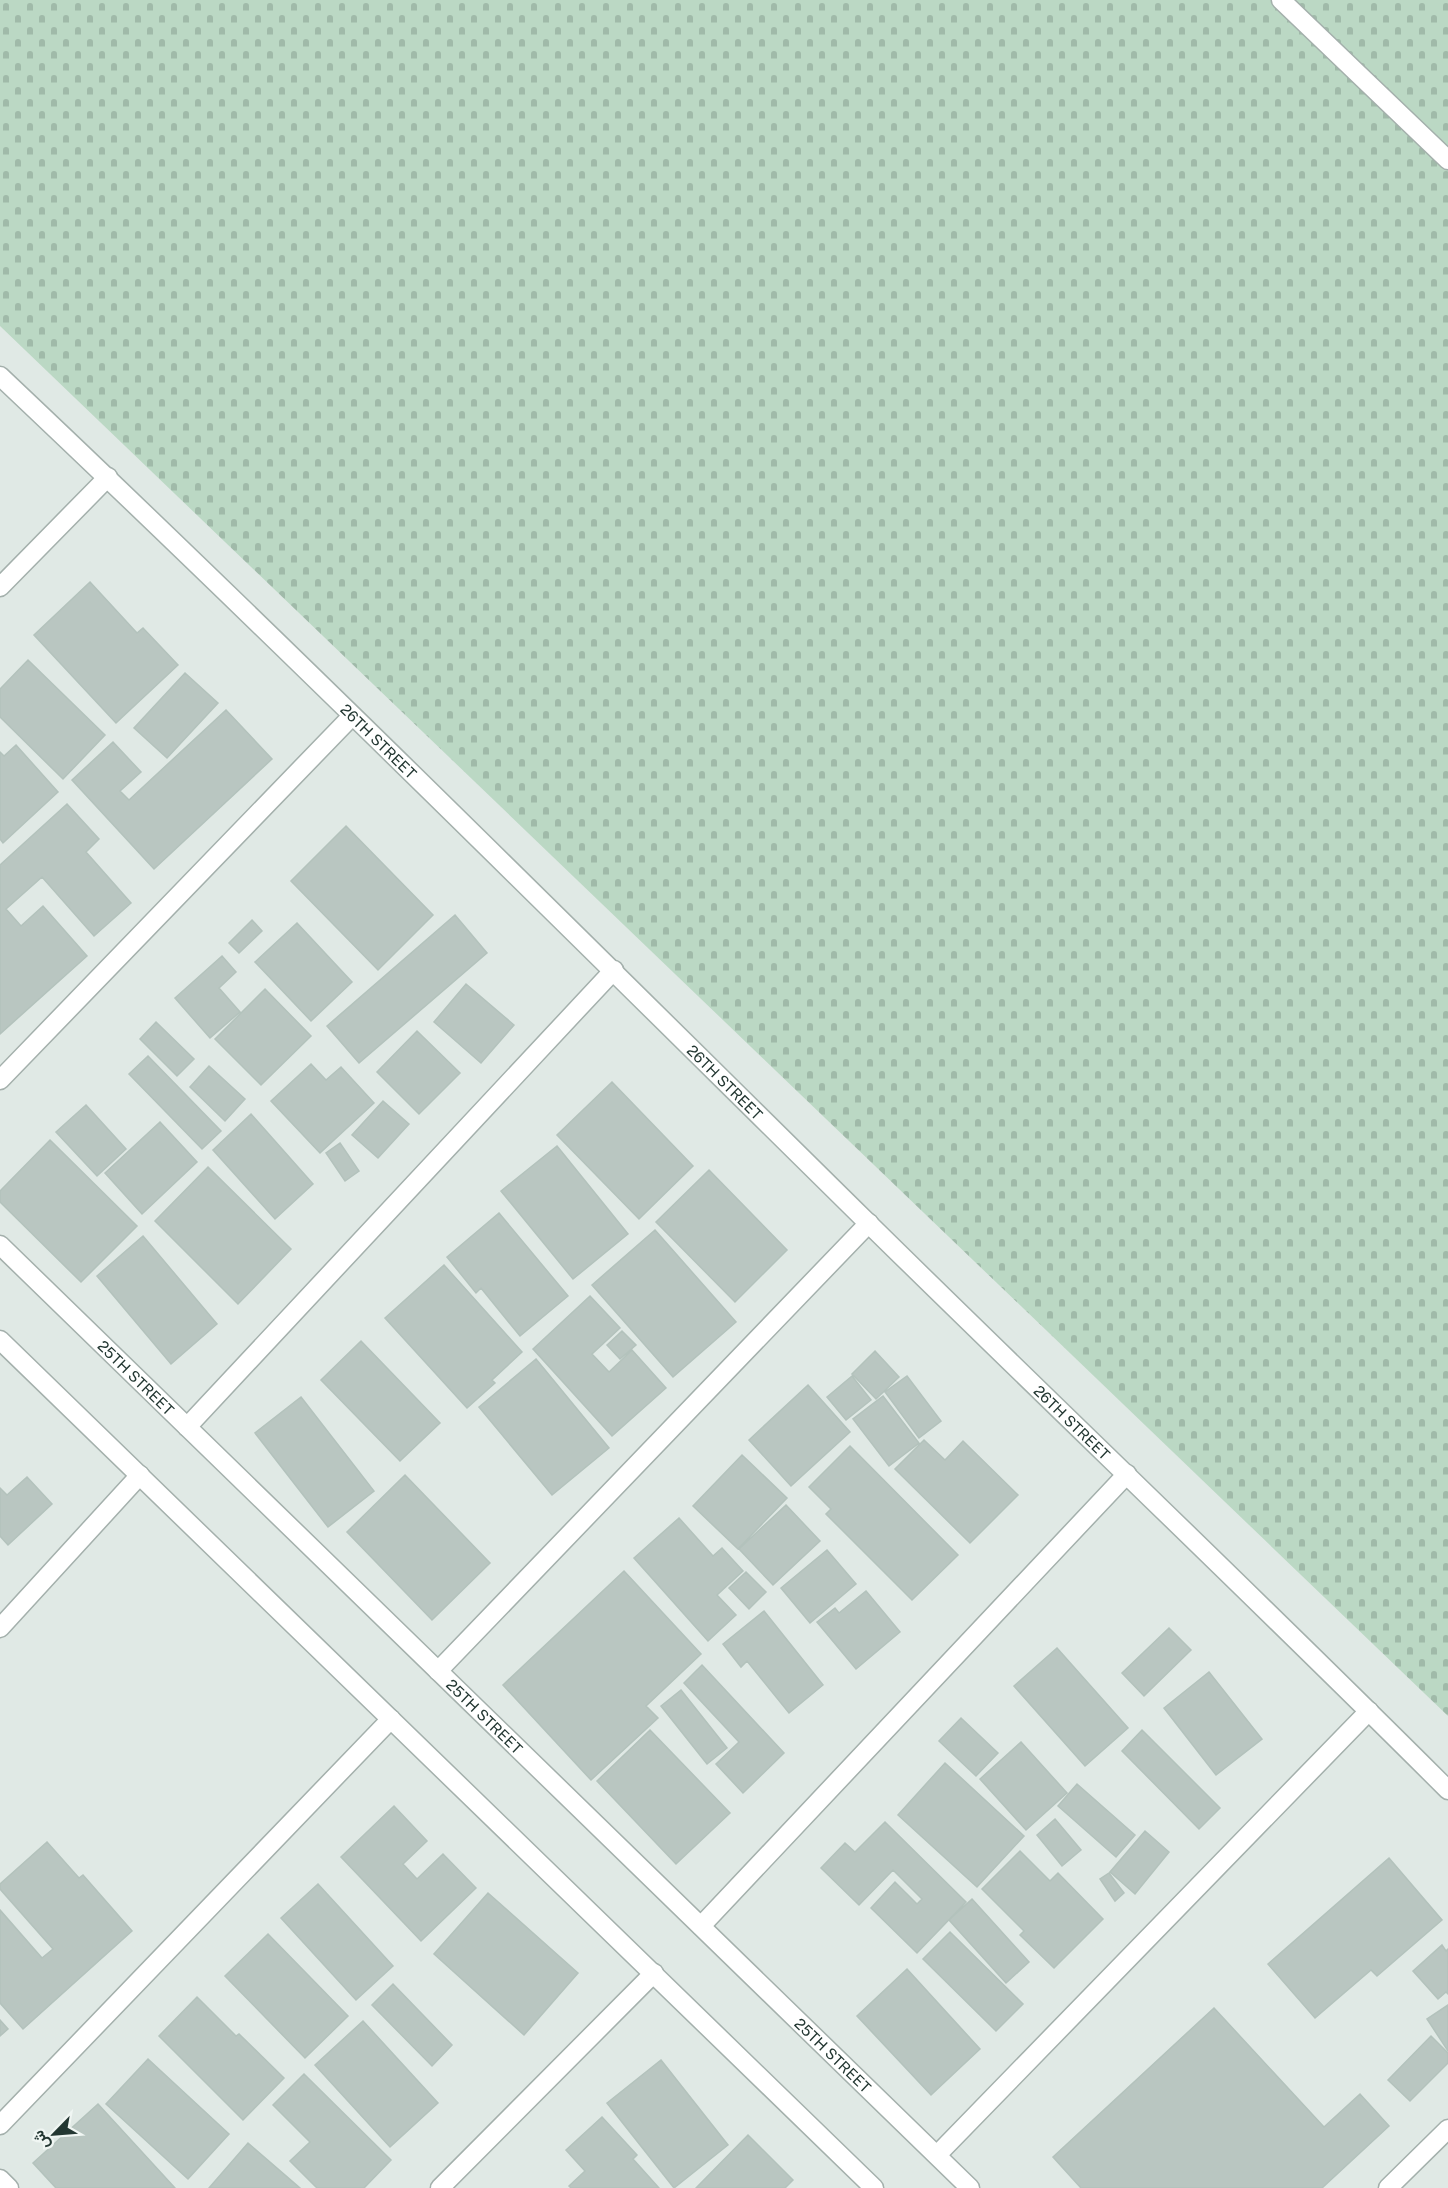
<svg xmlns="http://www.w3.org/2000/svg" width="1448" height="2188" viewBox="0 0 1448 2188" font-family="'Public Sans',Vazirmatn,sans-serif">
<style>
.cemetery{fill:url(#cemetery-stones)}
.building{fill:#b9c6c1;stroke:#b3c2bc;stroke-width:1.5}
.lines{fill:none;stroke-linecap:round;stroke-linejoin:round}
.service-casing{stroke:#a4b0ac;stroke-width:21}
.minor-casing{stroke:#a4b0ac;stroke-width:21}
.service{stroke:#fff;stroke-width:18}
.minor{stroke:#fff;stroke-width:18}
.labels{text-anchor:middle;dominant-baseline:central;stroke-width:5;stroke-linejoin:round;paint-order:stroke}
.street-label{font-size:15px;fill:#233732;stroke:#f0f6f3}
</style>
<defs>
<pattern id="cemetery-stones" width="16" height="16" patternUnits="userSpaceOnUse" patternTransform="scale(1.5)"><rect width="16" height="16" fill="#bbd8c4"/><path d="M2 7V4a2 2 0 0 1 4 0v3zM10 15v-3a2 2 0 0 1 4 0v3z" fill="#a0baa9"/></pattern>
</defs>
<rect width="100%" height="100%" fill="#e0e9e5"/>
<!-- cemetery -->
<path class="cemetery" d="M0 0H1448V1716L0 326Z"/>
<!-- building -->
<path class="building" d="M90 582 137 633 143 628 178 665 116 723 34 635Z
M28 660 105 735 63 779 0 717V689Z
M185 673 218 703 167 758 134 728Z
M226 710 272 759 154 869 72 780 113 742 141 772 120 791 129 800Z
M16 745 58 792 3 843 0 839V752L4 756Z
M67 804 99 839 86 852 131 903 94 936 42 877 6 909 21 926 43 906 87 956 0 1034V865Z
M346 826 433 915 378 970 291 881Z
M455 915 487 953 359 1063 327 1026Z
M252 920 262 931 239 953 229 943Z
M297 923 352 982 311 1021 255 962Z
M222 956 236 972 219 988 240 1012 210 1038 175 998Z
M466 984 514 1025 481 1063 434 1022Z
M265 989 311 1036 261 1085 215 1039Z
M156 1022 194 1059 177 1076 140 1039Z
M417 1031 460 1073 419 1114 377 1072Z
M148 1056 221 1131 202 1149 129 1074Z
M311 1064 326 1080 341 1067 374 1103 320 1153 271 1101Z
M209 1066 245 1099 225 1121 190 1087Z
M612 1082 693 1166 639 1219 557 1135Z
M383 1101 409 1124 378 1158 352 1135Z
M86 1105 126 1149 97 1176 56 1132Z
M251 1114 313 1184 275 1219 213 1150Z
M160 1122 197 1162 142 1214 105 1173Z
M50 1140 137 1226 81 1282 0 1202V1191Z
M340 1143 359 1171 345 1181 326 1153Z
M557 1146 628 1234 573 1279 501 1191Z
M208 1167 291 1249 238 1304 155 1221Z
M709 1170 787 1250 735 1302 656 1222Z
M499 1213 568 1296 520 1336 481 1288 476 1293 447 1257Z
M655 1230 736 1322 673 1377 592 1285Z
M143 1236 217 1324 171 1364 97 1276Z
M444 1265 522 1352 492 1380 495 1383 467 1408 385 1318Z
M590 1296 620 1328 592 1354 609 1372 632 1350 666 1388 612 1436 533 1349Z
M622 1331 636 1345 620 1359 607 1345Z
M361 1341 440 1423 400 1461 321 1380Z
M875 1351 899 1377 876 1399 852 1374Z
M536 1359 609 1448 552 1495 479 1407Z
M852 1376 871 1400 846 1420 827 1397Z
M907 1376 941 1421 919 1438 885 1392Z
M808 1385 850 1432 791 1486 749 1440Z
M883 1396 919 1443 889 1466 853 1419Z
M301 1397 374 1491 328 1527 255 1433Z
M924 1440 945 1460 963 1441 1018 1495 970 1543 895 1469Z
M850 1446 958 1555 912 1600 826 1514 831 1509 809 1487Z
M742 1455 787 1498 738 1549 693 1506Z
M405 1475 490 1563 432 1620 347 1532Z
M27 1477 52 1504 8 1545 0 1536V1488L7 1495Z
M786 1505 820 1541 773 1585 739 1549Z
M679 1518 713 1556 722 1548 743 1571 717 1595 736 1615 708 1641 634 1558Z
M827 1550 856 1584 810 1623 781 1588Z
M624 1571 701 1654 646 1706 658 1718 591 1780 503 1685Z
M746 1572 766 1592 749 1609 729 1588Z
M866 1591 900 1632 856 1669 817 1622 835 1608 839 1613Z
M764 1611 823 1685 789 1713 747 1661 741 1667 723 1644Z
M1169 1628 1191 1650 1144 1696 1122 1673Z
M1057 1648 1128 1728 1085 1766 1014 1686Z
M702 1665 784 1753 743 1793 716 1764 739 1742 684 1683Z
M1209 1672 1262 1739 1216 1775 1164 1708Z
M681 1690 727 1748 707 1764 661 1706Z
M961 1718 998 1753 976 1776 939 1741Z
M650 1730 730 1813 676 1864 597 1781Z
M1142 1730 1220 1808 1199 1829 1122 1751Z
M1021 1742 1067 1793 1026 1830 980 1779Z
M945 1763 1024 1836 977 1887 898 1815Z
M1077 1784 1135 1835 1116 1857 1058 1806Z
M394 1806 427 1841 403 1864 417 1879 443 1854 476 1888 421 1941 341 1857Z
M1055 1819 1081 1850 1062 1866 1037 1835Z
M885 1822 966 1902 917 1953 871 1908 895 1882 917 1904 922 1899 893 1870 859 1905 821 1868 845 1843 855 1852Z
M1145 1831 1169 1852 1135 1894 1110 1872Z
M47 1842 79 1878 83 1875 132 1931 23 2029 0 2003V1910L42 1958 53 1949 0 1889V1884Z
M1020 1851 1050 1881 1058 1873 1103 1919 1054 1968 1020 1935 1024 1931 982 1889Z
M1389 1858 1442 1920 1377 1976 1371 1970 1315 2018 1268 1964Z
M1109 1873 1124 1893 1115 1901 1100 1879Z
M318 1884 393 1966 356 2000 281 1918Z
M488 1893 578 1973 524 2035 434 1954Z
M972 1899 1029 1962 1006 1983 949 1920Z
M950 1932 1023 2004 996 2031 923 1959Z
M268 1934 348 2016 305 2058 225 1976Z
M1442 1945 1446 1951 1448 1949V1994L1446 1992 1438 1999 1413 1971Z
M907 1969 980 2049 931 2095 857 2016Z
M393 1984 452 2045 432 2066 372 2005Z
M197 1997 236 2036 239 2034 284 2078 243 2120 159 2036Z
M1448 2005V2051L1427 2019Z
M1214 2008 1324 2127 1360 2094 1389 2126 1322 2188H1081L1053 2157Z
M0 2020 8 2029 0 2036Z
M363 2021 438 2103 390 2147 315 2065Z
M1431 2036 1448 2053V2063L1410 2101 1388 2080Z
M148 2059 229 2134 188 2179 106 2104Z
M661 2060 728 2145 674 2188 607 2103Z
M304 2074 391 2160 364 2188H317L290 2161 310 2142 273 2105Z
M98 2104 175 2188H56L33 2163Z
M602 2117 637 2155 633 2159 659 2188H571L569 2186 585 2171 566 2150Z
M748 2135 793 2180 785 2188H696Z
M248 2143 300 2188H209Z"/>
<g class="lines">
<!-- service casing -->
<g class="service-casing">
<path id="service" d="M1281 0 1448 160"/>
</g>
<!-- minor casing -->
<g class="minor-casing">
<g id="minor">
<path id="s1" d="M0 376C293 653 579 938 866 1221 1059 1411 1256 1598 1448 1790"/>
<path d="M0 587 108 477"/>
<path d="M0 1080 352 716"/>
<path id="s2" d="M0 1245 970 2188"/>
<path d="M0 1340 874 2188"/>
<path d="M187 1427 614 970"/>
<path d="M0 1628 140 1475"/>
<path d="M438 1671 869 1223"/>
<path d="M701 1926 1127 1474"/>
<path d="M0 2125 391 1719"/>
<path d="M937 2155 1369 1711"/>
<path d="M0 2179 9 2188"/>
<path d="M440 2188 654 1973"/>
<path d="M1388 2188 1448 2129"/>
</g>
</g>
<!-- service -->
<use href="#service" class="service"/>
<!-- minor -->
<use href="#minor" class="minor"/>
</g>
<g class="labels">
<!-- street labels -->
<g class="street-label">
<text stroke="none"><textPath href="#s1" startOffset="526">26TH STREET</textPath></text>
<text stroke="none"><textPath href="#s1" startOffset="1012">26TH STREET</textPath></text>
<text stroke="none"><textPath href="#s2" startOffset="190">25TH STREET</textPath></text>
<text stroke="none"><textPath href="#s1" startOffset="1498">26TH STREET</textPath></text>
<text stroke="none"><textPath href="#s2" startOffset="676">25TH STREET</textPath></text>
<text stroke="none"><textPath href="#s2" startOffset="1162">25TH STREET</textPath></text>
</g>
</g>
<!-- north arrow -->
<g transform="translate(54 2134) rotate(245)" stroke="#f0f6f3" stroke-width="4.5" paint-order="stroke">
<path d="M0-4.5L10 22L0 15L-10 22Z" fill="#233732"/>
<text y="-9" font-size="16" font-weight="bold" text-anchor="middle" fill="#233732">ش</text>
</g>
</svg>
